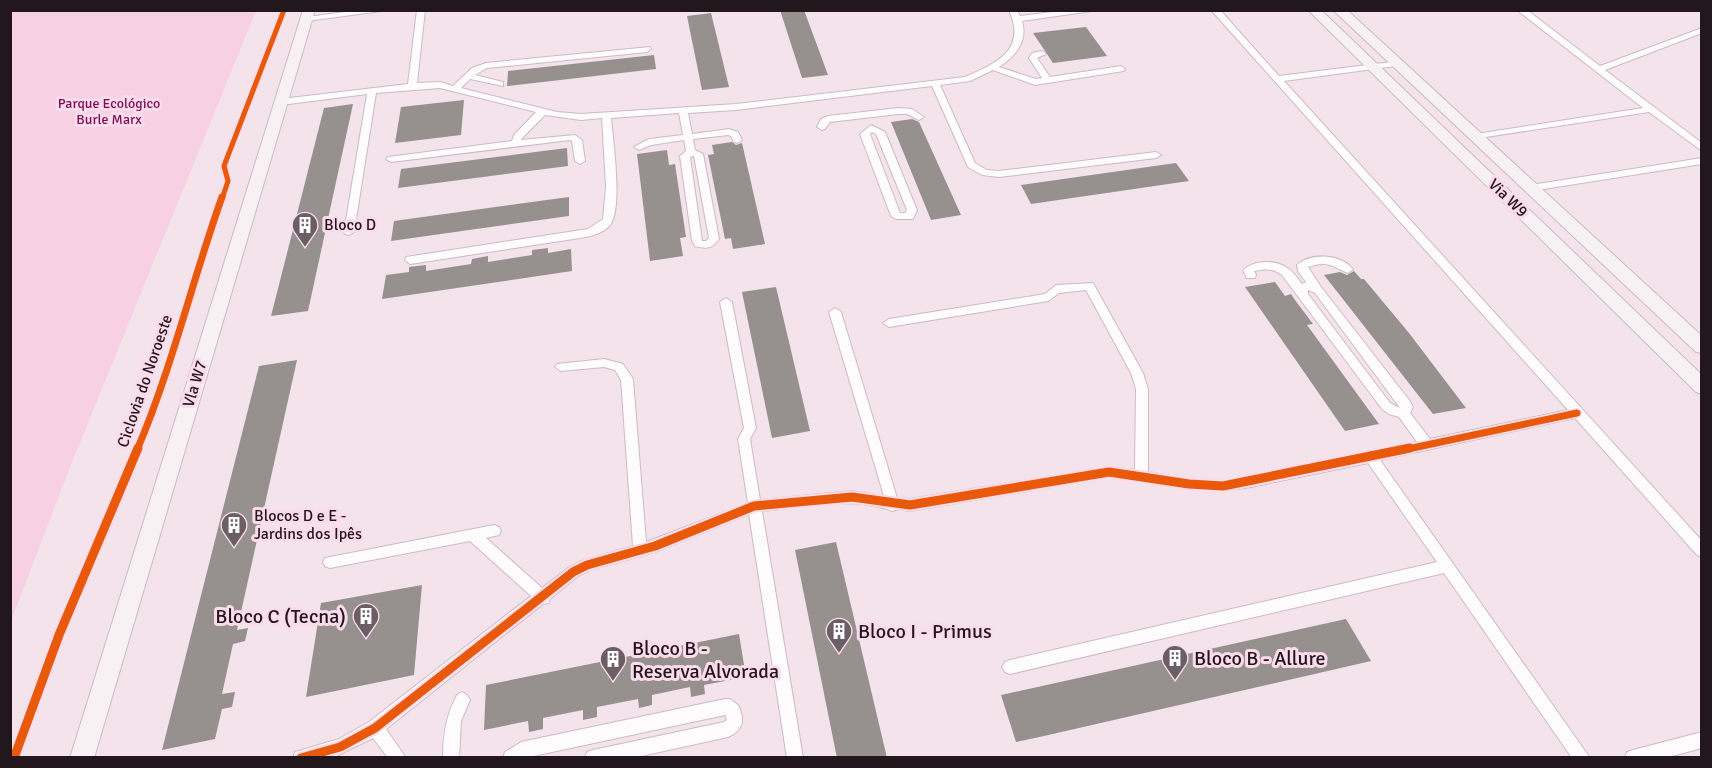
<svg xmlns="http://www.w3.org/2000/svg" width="1712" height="768" viewBox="0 0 1712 768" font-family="Signika,sans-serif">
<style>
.green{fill:#f8d0e4}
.building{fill:#96908f}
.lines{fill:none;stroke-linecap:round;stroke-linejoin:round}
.street-casing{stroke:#cabbc2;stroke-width:2}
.secondary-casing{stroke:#cabbc2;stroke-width:2}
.street{fill:#fefbfc;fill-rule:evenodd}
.secondary{fill:#f8f1f4;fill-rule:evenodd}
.cycleway-far2-casing{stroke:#fcdceb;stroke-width:8}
.cycleway-far1-casing{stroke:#fcdceb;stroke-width:10}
.cycleway-casing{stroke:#fcdceb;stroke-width:13}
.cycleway-far2{stroke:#e8590c;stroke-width:5}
.cycleway-far1{stroke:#e8590c;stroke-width:7}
.cycleway{stroke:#e8590c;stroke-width:9}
.labels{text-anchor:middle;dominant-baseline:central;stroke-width:6;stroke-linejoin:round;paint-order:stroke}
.far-park-label{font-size:14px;fill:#7b0953;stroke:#fcdceb}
.street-label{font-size:16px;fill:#22171c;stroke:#fcdceb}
.poi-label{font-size:16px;fill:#22171c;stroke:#fcdceb;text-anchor:start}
.near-poi-label{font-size:20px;fill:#22171c;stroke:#fcdceb;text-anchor:start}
</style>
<rect width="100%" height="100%" fill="#f5e3ec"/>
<!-- green -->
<path class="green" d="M11 10 256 11 70 467 11 621Z"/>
<!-- building -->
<path class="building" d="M780 10H804L828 75 802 78Z
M711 13 729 87 702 90 687 16Z
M1086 27 1107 56 1053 63 1033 33Z
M654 55 656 69 507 86 508 71Z
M464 100 461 135 395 143 401 107Z
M353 104 308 311 271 316 324 108Z
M912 119 919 122 961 215 931 220 891 122Z
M732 142 736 145 742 143 765 244 733 249 731 238 725 239 708 155 714 154 712 145Z
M567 148 568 166 398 188 401 169Z
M667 150 669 165 675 164 686 237 680 238 683 256 650 261 637 154Z
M1176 163 1189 181 1031 204 1021 185Z
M569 197V216L391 241 394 221Z
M548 248V253L571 249 572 271 382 299 386 275 409 272V267L426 265V271L471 264 472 259 488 256V262L532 255V250Z
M1354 271 1361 279H1364L1409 333 1466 408 1433 414 1324 275 1340 272 1347 275Z
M1275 282 1285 296 1291 294 1295 300 1313 324 1307 325 1379 424 1345 431 1245 287Z
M776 287 810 431 772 438 742 292Z
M297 360 237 630 248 628 245 641 233 644 222 694 235 692 232 707 222 709 215 739 162 750 259 366Z
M836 542 887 758H837L795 550Z
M422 585 414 675 306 697 321 603Z
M1346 619 1371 661 1044 736 1016 742 1001 695Z
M739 634 746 677 704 685 705 694 691 697 690 687 652 695V705L639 708 638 699 597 707V717L583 720V710L543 718V729L529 732 528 721 484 730 486 685Z"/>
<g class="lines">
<!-- street casing -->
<g class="street-casing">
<path id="street" d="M360 10H389L307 21 303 19 307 17Z
M417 10H425L417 83 440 82 453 86 472 68 486 63 650 47 651 49 647 52 487 68 475 75 503 82V86L470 79 461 88 557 112 581 114 736 104 965 77C997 63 1027 50 1009 10H1017L1020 16 1070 10H1099L1022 21C1028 41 1016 56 999 67L1036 79 1042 78 1029 58 1032 53 1042 51 1046 54 1037 58 1050 77 1121 66 1125 69 1124 71 1035 85 993 70 970 81 940 85 975 163 987 170 999 171 1156 152 1161 155 1156 158 999 177 982 175 968 167 932 86 736 110 688 113 692 134 729 129 738 132 742 140 737 143 734 142 731 136 728 135 693 139 695 150 703 154 719 239C712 249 706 249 695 246L692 241 680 156 686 151 684 140 651 145 639 150 634 147 649 139 683 135 679 113 611 118C613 140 623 209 610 225 603 234 590 236 580 238L410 264 405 260 406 257 588 229 603 219 606 187 602 118 581 120 545 115 522 138 521 140 575 135 582 140 585 161 580 164 575 161 572 141 570 140 391 162 386 159 388 157 512 141 514 135 536 112 440 88 376 93 354 232 349 235 345 234 344 232 367 94 281 105 277 102 281 99 408 84ZM694 156 709 238 706 241H702L690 157Z
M1211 10H1220L1279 76 1399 61V65L1396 66 1284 81 1702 541V557L1697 555 1575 418 1380 460 1590 758H1572L1444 573 1010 674 1005 672 1002 667 1005 662 1010 660 1437 562 1368 463 1251 487 1223 491 1189 489 1109 477 910 511 898 509 893 511C852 496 805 507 762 511L803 758H787L749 514 655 552 590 570 578 576 550 599 548 603 543 604 386 729 406 758H388L373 738 332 758H293L295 752 339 739 369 722 531 596 470 541 330 568 325 566 323 562 325 558 494 525 499 527 501 531 499 535 486 538 542 588 568 568 582 561 633 546 621 380 615 370 604 367 561 371 555 367 557 364 604 359 623 364 633 379 646 542 748 503 738 439 744 428 720 302 726 298 732 302 756 428 750 439 760 500 852 491 884 496 829 312 835 308 841 312 897 498 910 499 1109 467 1135 470 1136 389 1131 373 1086 290 1059 293 1048 301 889 327 883 323 889 319 1045 294 1056 285 1093 283 1143 373 1148 389V472L1189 479 1223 481 1251 477 1417 442 1399 417 1389 414 1382 409 1282 275C1273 268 1264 269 1254 271L1256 275 1255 278H1247L1243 271C1251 260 1273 260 1284 266 1292 270 1297 277 1302 284L1306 282 1298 271 1297 265C1311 252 1341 254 1353 269L1348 273C1331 266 1328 260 1308 267L1321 287 1409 400 1413 407 1410 413 1430 439 1568 410ZM1308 290 1315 293 1400 408 1390 403 1308 294Z
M1517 10H1527L1600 66 1702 28V33L1605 70 1702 143V151L1649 112 1473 139 1471 137 1476 134 1643 108Z
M898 108 912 109 924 117 919 120 907 114H898L830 122 825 129 822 130 817 127 821 119 828 116Z
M871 125 885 132 917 210 913 219H896L891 216 860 134ZM872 132 876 134 907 210 905 213H900L870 134Z
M1702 158V164L1531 191 1526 188 1531 185Z
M462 692 467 695 470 700 461 721 459 758H443C443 735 446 715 457 695Z
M725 699H730L738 705C745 719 744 730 728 737L632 758H585L587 752 593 750 724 722 727 720 725 715 524 758H503L505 752 521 742Z
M1702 732V748L1665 758H1625L1627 752 1633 750Z"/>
</g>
<!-- secondary casing -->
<g class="secondary-casing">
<path id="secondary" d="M303 10H315L94 758H70Z
M1308 10H1321L1702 375V394L1696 392Z
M1333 10H1347L1702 336V353L1696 352Z"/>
</g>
<!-- street -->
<use href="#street" class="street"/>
<!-- secondary -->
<use href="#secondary" class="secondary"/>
<!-- cycleway-far2 casing -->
<g class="cycleway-far2-casing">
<path id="cycleway-far2" d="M222 199 228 181 224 166 284 10"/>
</g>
<!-- cycleway-far1 casing -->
<g class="cycleway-far1-casing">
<path id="cycleway-far1" d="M137 450C172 368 192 281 222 197
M1403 450 1577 413"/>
</g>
<!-- cycleway casing -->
<g class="cycleway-casing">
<path id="cycleway" d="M14 758 59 635 138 448
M301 758 340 747 375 728 573 572 587 565 655 546 754 506 852 497 910 505 1109 472 1189 484 1223 486 1410 448"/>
</g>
<!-- cycleway-far2 -->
<use href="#cycleway-far2" class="cycleway-far2"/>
<!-- cycleway-far1 -->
<use href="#cycleway-far1" class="cycleway-far1"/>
<!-- cycleway -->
<use href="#cycleway" class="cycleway"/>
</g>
<!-- icons -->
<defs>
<g id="building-pin" transform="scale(1.35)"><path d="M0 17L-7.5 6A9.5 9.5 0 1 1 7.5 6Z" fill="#6c5e65" stroke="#fcdceb"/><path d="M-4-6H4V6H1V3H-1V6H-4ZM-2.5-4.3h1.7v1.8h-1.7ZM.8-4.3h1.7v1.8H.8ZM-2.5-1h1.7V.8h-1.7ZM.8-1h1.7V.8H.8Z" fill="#fff"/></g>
</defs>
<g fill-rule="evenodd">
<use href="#building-pin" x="305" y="225"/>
<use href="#building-pin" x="234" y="525"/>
<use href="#building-pin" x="366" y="616"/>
<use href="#building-pin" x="839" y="631"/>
<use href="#building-pin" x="1175" y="658"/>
<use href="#building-pin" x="613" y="659"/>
</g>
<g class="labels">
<!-- far-park labels -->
<g class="far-park-label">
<text x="109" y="103">Parque Ecológico<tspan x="109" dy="16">Burle Marx</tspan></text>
</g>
<!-- street labels -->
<g class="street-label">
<text transform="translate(1508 198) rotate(44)">Via W9</text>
<text transform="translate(145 381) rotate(-71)">Ciclovia do Noroeste</text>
<text transform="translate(195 384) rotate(-73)">Vla W7</text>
</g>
<!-- poi labels -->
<g class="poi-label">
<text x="324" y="225">Bloco D</text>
<text x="254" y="516">Blocos D e E -<tspan x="254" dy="18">Jardins dos Ipês</tspan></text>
</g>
<!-- near-poi labels -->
<g class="near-poi-label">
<text x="346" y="616" text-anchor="end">Bloco C (Tecna)</text>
<text x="858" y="631">Bloco I - Primus</text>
<text x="632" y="648">Bloco B -<tspan x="632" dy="23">Reserva Alvorada</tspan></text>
<text x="1194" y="658">Bloco B - Allure</text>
</g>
</g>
<!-- border -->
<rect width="1712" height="768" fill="none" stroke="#22171c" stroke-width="24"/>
</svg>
